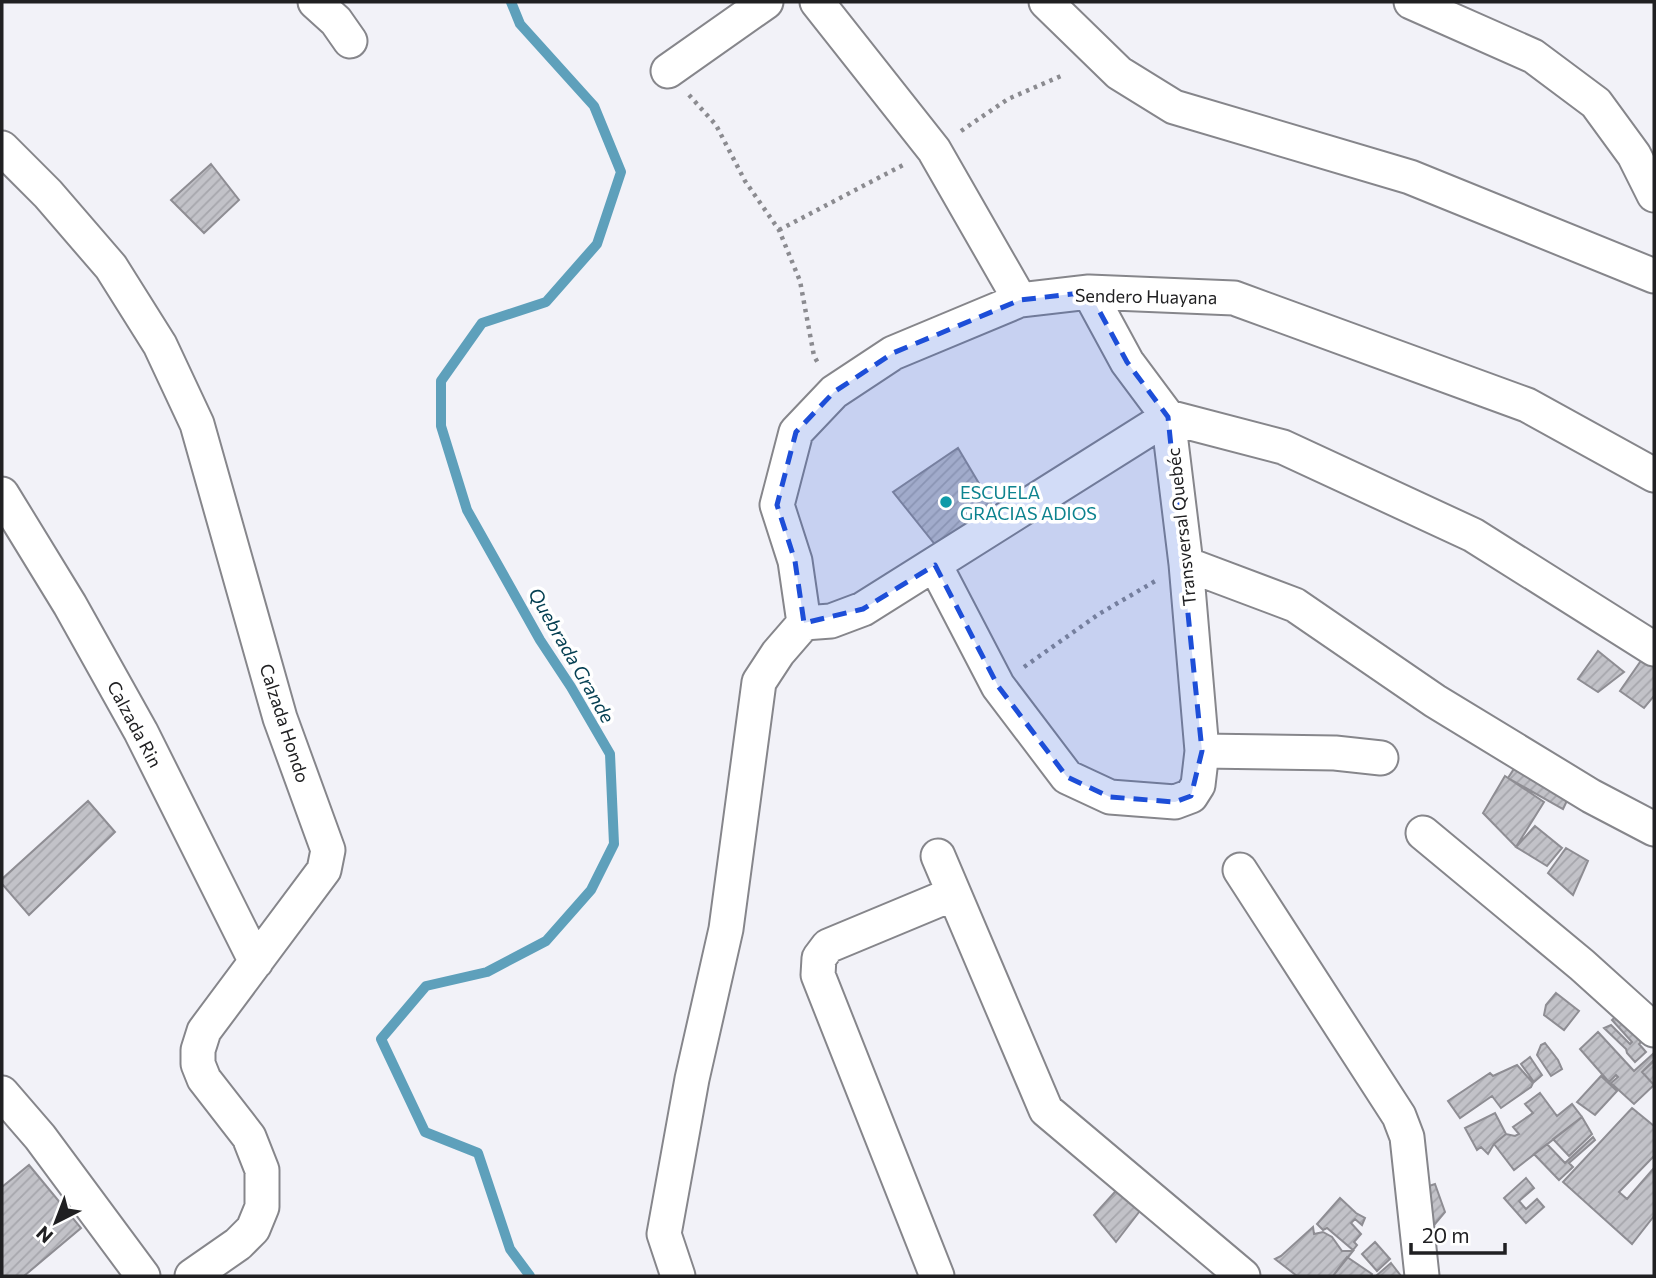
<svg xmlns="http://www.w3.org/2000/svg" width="1656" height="1278" viewBox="0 0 1656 1278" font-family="Commissioner,sans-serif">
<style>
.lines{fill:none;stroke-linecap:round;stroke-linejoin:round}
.stream{stroke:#5ea0bb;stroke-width:10}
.building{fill:url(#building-hatch);stroke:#8e8d93;stroke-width:2}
.minor-casing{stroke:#86868b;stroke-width:37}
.path{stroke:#8b8b90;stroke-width:4.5;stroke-dasharray:3.5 5;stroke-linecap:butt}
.minor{stroke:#fff;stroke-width:33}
.marked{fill:#1d4ed8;fill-opacity:0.2;stroke:#1d4ed8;stroke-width:5;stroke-dasharray:14 9;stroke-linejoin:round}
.culture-dot{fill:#0f9aa8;stroke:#fff;stroke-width:2.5}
.labels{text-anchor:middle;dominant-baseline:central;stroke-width:7;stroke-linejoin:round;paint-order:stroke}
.street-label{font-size:18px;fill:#202022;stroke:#fff}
.culture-label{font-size:18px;fill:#0d838f;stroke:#fff;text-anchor:start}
.water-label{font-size:19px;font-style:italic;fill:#033e51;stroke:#fff}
</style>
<defs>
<pattern id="building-hatch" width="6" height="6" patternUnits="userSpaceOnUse" patternTransform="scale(1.75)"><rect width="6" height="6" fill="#c2c2c8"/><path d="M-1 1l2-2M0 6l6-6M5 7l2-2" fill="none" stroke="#a6a6ac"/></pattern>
</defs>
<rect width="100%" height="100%" fill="#f2f2f8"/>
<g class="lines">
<!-- stream -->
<path class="stream" d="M511 2 520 24 594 106 621 172 597 244 546 302 482 323 441 381V426L467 510 540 640 571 687 610 754 614 844 591 890 546 941 487 972 426 986 381 1039 425 1132 478 1153 510 1249 530 1276"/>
</g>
<!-- building -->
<path class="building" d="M211 164 239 200 204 233 171 200Z
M958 448 996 512 937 547 893 492Z
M1598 651 1624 672 1598 692 1578 679Z
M1647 652 1654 658V696L1644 708 1620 691Z
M1521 758 1572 790 1563 809 1508 778Z
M1505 776 1544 802 1516 847 1483 813Z
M88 801 115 832 29 915 2 884V879Z
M1535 826 1562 848 1547 866 1516 847Z
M1566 848 1588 861 1573 895 1548 873Z
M1556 993 1579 1011 1564 1030 1544 1015 1546 1005Z
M1627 1006 1651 1032 1639 1044 1646 1052 1635 1062 1627 1053 1626 1049 1604 1028 1611 1025 1630 1044 1632 1042 1612 1020Z
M1598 1032 1634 1071 1654 1053V1060L1642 1072 1654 1085 1634 1104 1611 1083 1618 1077 1616 1075 1609 1082 1580 1049Z
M1545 1043 1558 1060 1562 1069 1551 1076 1537 1055 1541 1045Z
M1530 1057 1542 1075 1534 1082 1521 1064Z
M1654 1061V1085L1642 1072Z
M1517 1065 1533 1083 1531 1087 1501 1108 1492 1096 1460 1118 1448 1101 1490 1073 1493 1076Z
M1601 1076 1617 1091 1595 1115 1577 1102Z
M1540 1093 1557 1116 1572 1104 1582 1117 1514 1170 1494 1144 1506 1134 1515 1136 1519 1134 1513 1127 1533 1113 1525 1104Z
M1632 1108 1654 1126V1156L1619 1192 1627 1199 1654 1168V1216L1632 1244 1563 1182Z
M1495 1113 1506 1134 1494 1144 1488 1154 1481 1147 1477 1150 1465 1128Z
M1582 1117 1592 1134 1569 1156 1553 1139Z
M1593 1137 1595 1140 1569 1163 1573 1167 1559 1180 1534 1154 1547 1144 1565 1163Z
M29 1165 81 1228 24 1276H2V1187Z
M1526 1178 1534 1188 1519 1201 1526 1209 1537 1199 1544 1207 1526 1223 1504 1198Z
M1123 1183 1146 1203 1116 1242 1094 1215Z
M1435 1184 1445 1212 1430 1230 1426 1187Z
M1340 1198 1356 1213 1365 1218 1362 1225 1355 1219 1351 1223 1361 1234 1354 1242 1357 1245 1353 1250 1327 1228 1323 1230 1317 1224Z
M1313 1227 1314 1234 1323 1232 1332 1237 1342 1251H1353L1333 1276H1297L1275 1259 1281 1256Z
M1375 1242 1390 1259 1377 1271 1362 1254Z
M1347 1257 1372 1274 1371 1276H1333Z
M1391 1263 1401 1276H1376Z"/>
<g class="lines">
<!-- minor casing -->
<g class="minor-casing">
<path id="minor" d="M315 2 336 21 350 41
M817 2 934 150 1020 300
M1046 2 1119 73 1174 107 1410 177 1654 276
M1411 2 1533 56 1596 103 1634 155 1654 195
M668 71 766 2
M2 148 48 194 111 267 160 345 197 424 280 718 328 850 324 870 204 1031 198 1050V1064L204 1079 249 1137 262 1170V1207L253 1229 238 1244 192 1276
M2 494 70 605 141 732 256 962
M1186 564 1295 605 1435 701 1591 796 1654 829
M935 565 998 686 1067 777 1110 797 1175 802 1191 796 1198 785 1202 751 1186 564 1168 417 1127 362 1089 292
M804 623 795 561 777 505 796 432 834 392 893 353 1020 300 1089 292 1234 298 1527 405 1654 475
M1202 751 1335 753 1381 758
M1423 833 1582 965 1654 1030
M938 856 1046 1110 1243 1276
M1240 870 1399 1116 1407 1137 1422 1276
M2 1093 40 1137 143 1276
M678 1276 664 1234 692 1079 726 929 759 682 778 653 804 623 831 621 863 609 1168 417 1283 447 1473 535 1654 649
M937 1276 818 975 819 958 828 946 953 894"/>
</g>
<!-- path -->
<path class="path" d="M689 95 716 125 745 181 779 230 800 281 814 356 818 363
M961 131 1008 99 1061 76
M779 230 905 164
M1024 667 1099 614 1157 580"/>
<!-- minor -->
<use href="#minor" class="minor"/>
</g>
<!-- marked area -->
<path class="marked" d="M1089 292 1127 362 1168 417 1202 751 1191 796 1175 802 1110 797 1067 777 998 686 935 565 863 609 804 623 795 561 777 505 796 432 834 392 893 353 1020 300Z"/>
<!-- markers -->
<circle class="culture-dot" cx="946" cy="502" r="7"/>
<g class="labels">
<!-- street labels -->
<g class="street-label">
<text transform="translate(1146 296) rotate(1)">Sendero Huayana</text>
<text transform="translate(1181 527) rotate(-96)">Transversal Quebéc</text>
<text transform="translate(285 723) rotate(72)">Calzada Hondo</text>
<text transform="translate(135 724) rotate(62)">Calzada Rin</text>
</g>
<!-- culture labels -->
<g class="culture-label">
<text x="960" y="492">ESCUELA<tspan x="960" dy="21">GRACIAS ADIOS</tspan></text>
</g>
<!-- water labels -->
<g class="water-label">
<text transform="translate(572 655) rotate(60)">Quebrada Grande</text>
</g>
</g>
<!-- border -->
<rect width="1656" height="1278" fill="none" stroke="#202022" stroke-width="7"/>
<!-- north arrow -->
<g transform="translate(56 1222) rotate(222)" stroke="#ffffff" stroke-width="5" paint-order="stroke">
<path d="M0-5L12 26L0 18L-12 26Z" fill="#202022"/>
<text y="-10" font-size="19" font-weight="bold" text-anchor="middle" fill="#202022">N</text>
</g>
<!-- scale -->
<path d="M1411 1243v10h94v-10" fill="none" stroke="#202022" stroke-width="3.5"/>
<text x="1422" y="1243" font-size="21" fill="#202022" stroke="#ffffff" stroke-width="5" paint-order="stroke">20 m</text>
</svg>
